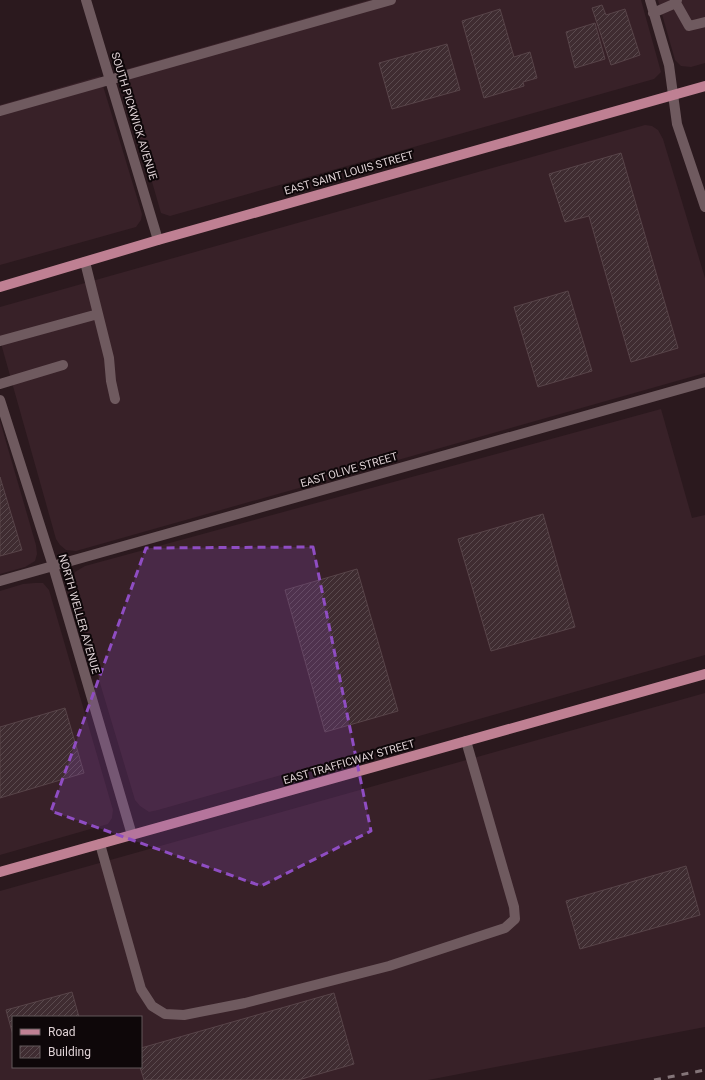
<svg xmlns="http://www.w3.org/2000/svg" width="705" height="1080" viewBox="0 0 705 1080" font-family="Roboto,sans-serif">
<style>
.built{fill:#382128;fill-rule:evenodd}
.building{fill:url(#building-hatch);stroke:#584449}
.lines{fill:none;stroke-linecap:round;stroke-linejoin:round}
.minor{stroke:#6f5a5f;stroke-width:10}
.major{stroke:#bf8093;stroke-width:10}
.rail{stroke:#847579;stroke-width:3;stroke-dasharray:7 7;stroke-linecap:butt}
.marked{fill:#8f4dc3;fill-opacity:0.2;stroke:#8f4dc3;stroke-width:3;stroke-dasharray:8 5;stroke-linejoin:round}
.labels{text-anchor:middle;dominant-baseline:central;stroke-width:4;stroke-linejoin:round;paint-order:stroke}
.street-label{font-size:11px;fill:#dfd2d5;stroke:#0e0709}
</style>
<defs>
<pattern id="building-hatch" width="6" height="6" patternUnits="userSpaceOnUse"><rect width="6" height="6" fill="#3f2c31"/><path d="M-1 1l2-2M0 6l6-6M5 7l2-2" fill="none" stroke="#5a4a4e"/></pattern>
</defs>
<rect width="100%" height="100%" fill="#2b191e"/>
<!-- built -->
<path class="built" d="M369 0H641L661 72 654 79 170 216 161 213 120 71Z
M658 0H705V63L691 67 681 66 675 60Z
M100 76 142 214 141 220 136 227 0 265V105Z
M645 125 652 126 658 130 663 139 705 278V373L76 551 66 550 60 545 56 539 0 340V307Z
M661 409 692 518 705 515V655L158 810 149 812 140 806 135 800 73 593 72 583 75 572 85 566Z
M0 421 36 545 37 554 35 561 25 567 0 574Z
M35 583H43L49 590 113 810 112 818 108 824 0 855V591L23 584Z
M705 693V1027L428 1080H0V891ZM13 1017H141V1067H13Z"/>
<!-- building -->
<path class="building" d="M602 5 606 15 625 9 640 55 611 65 592 8Z
M500 9 514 57 530 52 537 78 523 82 524 86 484 98 462 21Z
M595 23 605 59 575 68 566 32Z
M447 44 460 90 392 109 379 63Z
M621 153 678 348 631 362 589 216 565 222 549 174Z
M568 291 592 371 538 387 514 307Z
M0 477 22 550 0 556Z
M543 514 575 627 491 651 458 539Z
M357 569 398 711 325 732 285 590Z
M65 708 84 773 0 798V727Z
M686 866 700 915 580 949 566 901Z
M72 992 79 1017H13V1035L6 1010Z
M334 993 354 1064 298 1080H144L140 1067H141V1048Z"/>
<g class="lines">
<!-- minor -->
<path class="minor" d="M86 0 158 240
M650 0 669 65 677 124 705 207
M677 0 676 3 689 26 705 22
M653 13 676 3
M0 111 391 0
M85 262 109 358 111 381 115 399
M0 341 98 314
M0 384 63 365
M0 400 53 566 132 835
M0 581 705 382
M100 844 141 989 152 1006 165 1014 184 1015 245 1003 389 966 505 928 515 919 514 907 466 741"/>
<!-- major -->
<path class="major" d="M0 287 158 240 705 86
M0 872 705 674"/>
<!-- rail -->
<path class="rail" d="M654 1080 705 1070"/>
</g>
<!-- marked area -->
<path class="marked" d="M313 547 371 831 261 886 51 811 146 548Z"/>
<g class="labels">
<!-- street labels -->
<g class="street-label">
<text transform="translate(134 116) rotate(73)">SOUTH PICKWICK AVENUE</text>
<text transform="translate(349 173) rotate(-16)">EAST SAINT LOUIS STREET</text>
<text transform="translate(349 470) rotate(-16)">EAST OLIVE STREET</text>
<text transform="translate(79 614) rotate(74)">NORTH WELLER AVENUE</text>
<text transform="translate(349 762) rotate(-16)">EAST TRAFFICWAY STREET</text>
</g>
</g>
<!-- legend -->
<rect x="12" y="1016" width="130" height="52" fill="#0e0709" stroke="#62585b"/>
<rect x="20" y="1029" width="20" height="6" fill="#bf8093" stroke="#62585b"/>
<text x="48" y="1036" font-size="12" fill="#dfd2d5">Road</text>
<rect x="20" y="1046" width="20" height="12" fill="url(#building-hatch)" stroke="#62585b"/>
<text x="48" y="1056" font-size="12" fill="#dfd2d5">Building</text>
</svg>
